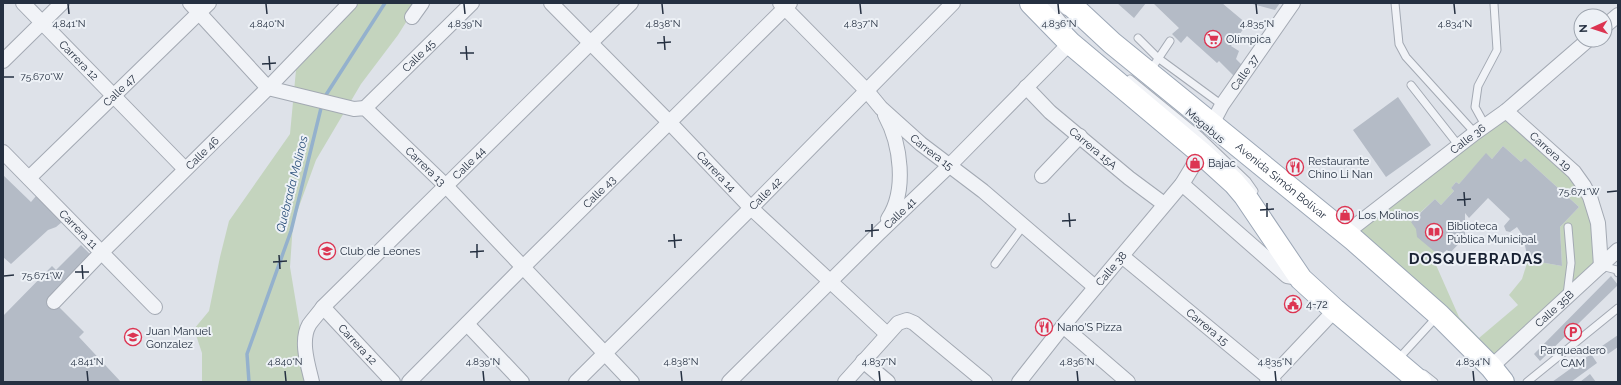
<svg xmlns="http://www.w3.org/2000/svg" width="1621" height="385" viewBox="0 0 1621 385" font-family="Raleway,sans-serif">
<style>
.green{fill:#c4d4be;fill-rule:evenodd}
.lines{fill:none;stroke-linecap:round;stroke-linejoin:round}
.stream{stroke:#94b1cd;stroke-width:3.5}
.building{fill:#b4bbc6}
.lane-casing{stroke:#a3a9b3;stroke-width:9}
.street-casing{stroke:#a3a9b3;stroke-width:16}
.primary-casing{stroke:#9ca7b6;stroke-width:24}
.lane{stroke:#f1f3f7;stroke-width:7}
.street{stroke:#f1f3f7;stroke-width:14}
.primary{stroke:#fff;stroke-width:22}
.ticks{fill:none;stroke:#253041;stroke-width:1.5}
.labels{text-anchor:middle;dominant-baseline:central;stroke-width:4;stroke-linejoin:round;paint-order:stroke}
.poi-label{font-size:11px;fill:#253041;stroke:#edf1f6;text-anchor:start}
.street-label{font-size:11px;fill:#253041;stroke:#edf1f6}
.water-label{font-size:12px;font-style:italic;fill:#2b507a;stroke:#edf1f6}
.district-label{font-size:15px;font-weight:bold;letter-spacing:1px;fill:#182132;stroke:#edf1f6}
.ticks-label{font-size:10px;text-anchor:middle;fill:#253041;stroke:#edf1f6;stroke-width:4;stroke-linejoin:round;paint-order:stroke}
</style>
<rect width="100%" height="100%" fill="#dee2e9"/>
<!-- green -->
<path class="green" d="M359 3H418L398 35 361 84 316 160 293 223 290 267 299 321 304 382H202V353L194 329 209 311 220 257 229 221 290 134 296 70Z
M1506 111 1584 186 1601 266 1491 367 1346 233ZM1503 146 1521 162 1525 158 1579 207 1560 227 1562 266 1528 260 1522 279 1509 295 1518 305 1479 338 1459 317 1436 265 1430 258 1435 252 1411 221 1435 199 1441 205 1454 191 1451 188 1456 182 1459 184 1486 154 1492 159Z"/>
<g class="lines">
<!-- stream -->
<path class="stream" d="M324 98 385 3
M249 382 247 354 291 231 322 104"/>
</g>
<!-- building -->
<path class="building" d="M1117 3H1146L1134 18Z
M1153 3H1222L1247 24 1231 46 1239 51 1236 59 1243 66 1236 75H1233L1219 61 1217 63 1187 36 1181 43 1172 34 1179 28Z
M1249 3H1280L1275 10Z
M1398 97 1431 145 1386 177 1353 130Z
M1503 146 1521 162 1525 158 1579 207 1560 227 1562 266 1528 260 1523 236 1517 227 1510 232 1506 231 1504 226 1510 219 1488 198 1469 218 1465 213V237L1450 253 1447 250 1443 253 1445 256 1442 260 1435 252 1417 237 1416 229 1411 222 1435 199 1441 205 1454 191 1451 188 1456 182 1459 184 1486 153 1492 159Z
M3 175 31 202 36 196 62 222 56 227 48 230 11 264 3 257Z
M81 245 93 257 54 302 84 332 79 337 121 382H3V316L52 266 56 270Z
M1611 276 1618 285 1540 361 1534 354Z
M1618 335V347L1608 354 1602 346Z
M1591 354 1597 363 1571 382H1552Z
M1590 374 1596 382H1580Z"/>
<g class="lines">
<!-- lane casing -->
<g class="lane-casing">
<path id="lane" d="M1048 3 1063 21
M1056 3 1065 11
M1395 3 1399 44 1406 57 1475 133
M1138 38 1158 58 1222 105
M1150 71 1170 41
M1130 79 1200 136 1247 181 1254 191
M1411 85 1459 146
M1485 125 1475 107 1478 86 1497 50 1494 4
M995 264 1024 225
M1601 266 1617 270 1618 273
M1567 295 1571 263 1568 227
M1401 356 1433 321
M1424 374 1434 382
M1527 382 1618 308"/>
</g>
<!-- street casing -->
<g class="street-casing">
<g id="street">
<path id="s1" d="M23 3 185 169"/>
<path id="s2" d="M190 3 268 88 354 109 365 108 446 186 632 382"/>
<path id="s3" d="M551 3 670 123 751 208 887 334"/>
<path id="s4" d="M780 3 867 91 881 108 921 144 983 191 1095 287"/>
<path d="M412 17 422 3"/>
<path d="M1605 26 1618 15"/>
<path d="M3 61 62 3"/>
<path id="s5" d="M1026 87 1050 112 1129 178 1164 204"/>
<path id="s6" d="M365 108 472 3"/>
<path id="s7" d="M1506 111 1574 172 1584 186 1590 197 1598 223 1601 266"/>
<path d="M885 115C901 144 907 191 888 219"/>
<path id="s8" d="M1212 124 1222 105 1293 3"/>
<path id="s9" d="M3 152 155 307"/>
<path d="M1042 176 1080 136"/>
<path id="s10" d="M29 178 209 3"/>
<path d="M1182 184 1287 276 1299 278"/>
<path id="s11" d="M1346 233 1475 133 1506 111 1588 40"/>
<path id="s12" d="M1122 256 1274 382"/>
<path id="s13" d="M54 302 101 253 268 88 350 3"/>
<path id="s14" d="M323 307 393 382"/>
<path d="M467 324 522 382"/>
<path d="M1063 326 1128 382"/>
<path d="M863 361 888 382"/>
<path id="s15" d="M1491 367 1618 250"/>
<path id="s16" d="M312 382C308 365 300 341 309 325 313 319 319 313 323 307L631 3"/>
<path id="s17" d="M409 382 523 267 790 3"/>
<path id="s18" d="M576 382 751 208 953 3"/>
<path id="s19" d="M729 382 878 234 949 166 1070 43"/>
<path d="M845 382 898 323 907 320 914 323 985 382"/>
<path id="s20" d="M1019 382 1063 326 1182 184 1201 153"/>
<path d="M1267 382 1335 310"/>
</g>
</g>
<!-- primary casing -->
<g class="primary-casing">
<g id="primary">
<path d="M1031 3 1070 43 1201 153 1234 183 1245 196 1301 279 1335 310 1420 382"/>
<path id="s21" d="M1069 3 1112 43 1354 240 1439 315 1491 367 1503 382"/>
</g>
</g>
<!-- lane -->
<use href="#lane" class="lane"/>
<!-- street -->
<use href="#street" class="street"/>
<!-- primary -->
<use href="#primary" class="primary"/>
</g>
<!-- ticks -->
<path class="ticks" d="M68 4 69 14M266 4 267 14M464 4 465 14M662 4 663 14M860 4 861 14M1058 4 1059 14M1256 4 1257 14M1454 4 1455 14M664 36 665 50M657 43 671 42M466 46 467 60M460 53H474M269 56 270 70M262 64 276 63M4 77H14M1464 192 1465 206M1607 192 1617 191M1457 200 1471 199M1267 203V217M1260 210 1274 209M1069 213 1070 227M1062 221 1076 220M872 224V237M865 231 879 230M674 234 675 248M668 241 682 240M477 244V258M470 252 484 251M279 255 280 269M273 262 287 261M82 265 83 279M75 272H89M4 276 14 275M87 371 88 381M285 371 286 381M483 371 484 381M681 371 682 381M879 371 880 381M1077 371 1078 381M1275 371 1276 381M1473 371 1474 381"/>
<!-- icons -->
<defs>
<g id="supermarket-ring" transform="scale(0.9)"><circle r="9.5" fill="#edf1f6" stroke="#dc3451" stroke-width="1.5"/><path d="M-6-5.5h2.5l.6 2H6L4.5 2H-2.5L-4.4-4H-6ZM-1.5 3.2a1.3 1.3 0 1 0 .1 0ZM3 3.2a1.3 1.3 0 1 0 .1 0Z" fill="#dc3451"/></g>
<g id="shop-ring" transform="scale(0.9)"><circle r="9.5" fill="#edf1f6" stroke="#dc3451" stroke-width="1.5"/><path d="M-5-2.5h2.3a2.7 3.5 0 0 1 5.4 0H5L5.5 6h-11ZM-1.5-2.5h3a1.5 2.3 0 0 0-3 0Z" fill="#dc3451"/></g>
<g id="restaurant-ring" transform="scale(0.9)"><circle r="9.5" fill="#edf1f6" stroke="#dc3451" stroke-width="1.5"/><path d="M-5-6h1v4h1v-4h1v4h1v-4h1v5L-1.5 .5V6h-2V.5L-5-1ZM5-6V6H3V1.5H1.5Q1.5-4 5-6Z" fill="#dc3451"/></g>
<g id="library-ring" transform="scale(0.9)"><circle r="9.5" fill="#edf1f6" stroke="#dc3451" stroke-width="1.5"/><path d="M-6-4Q-3-5.5-.7-3.5V5Q-3 3-6 4ZM6-4Q3-5.5 .7-3.5V5Q3 3 6 4Z" fill="#dc3451"/></g>
<g id="school-ring" transform="scale(0.9)"><circle r="9.5" fill="#edf1f6" stroke="#dc3451" stroke-width="1.5"/><path d="M0-5L7-2L0 1L-7-2ZM-4 1L0 2.5L4 1V4Q0 6-4 4Z" fill="#dc3451"/></g>
<g id="civic-ring" transform="scale(0.9)"><circle r="9.5" fill="#edf1f6" stroke="#dc3451" stroke-width="1.5"/><path d="M-.6-6.5H3V-4.5H.6V-3L4-1V1h2V6H-6V1h2V-1L-.6-3ZM-1.2 2.5V6h2.4V2.5Z" fill="#dc3451"/></g>
<g id="parking-ring" transform="scale(0.9)"><circle r="9.5" fill="#edf1f6" stroke="#dc3451" stroke-width="1.5"/><path d="M-3.5-5.5H1a3.5 3.5 0 0 1 0 7H-1V5.5H-3.5ZM-1-3.4V-.6H.8a1.4 1.4 0 0 0 0-2.8Z" fill="#dc3451"/></g>
</defs>
<g fill-rule="evenodd">
<use href="#supermarket-ring" x="1213" y="39"/>
<use href="#shop-ring" x="1195" y="163"/>
<use href="#restaurant-ring" x="1295" y="167"/>
<use href="#shop-ring" x="1345" y="215"/>
<use href="#library-ring" x="1434" y="232"/>
<use href="#school-ring" x="327" y="251"/>
<use href="#civic-ring" x="1293" y="304"/>
<use href="#restaurant-ring" x="1044" y="327"/>
<use href="#parking-ring" x="1573" y="332"/>
<use href="#school-ring" x="133" y="337"/>
</g>
<g class="labels">
<!-- poi labels -->
<g class="poi-label">
<text x="1226" y="39">Olímpica</text>
<text x="1308" y="161">Restaurante<tspan x="1308" dy="13">Chino Li Nan</tspan></text>
<text x="1208" y="163">Bajac</text>
<text x="1358" y="215">Los Molinos</text>
<text x="1447" y="226">Biblioteca<tspan x="1447" dy="13">Pública Municipal</tspan></text>
<text x="340" y="251">Club de Leones</text>
<text x="1306" y="304">4-72</text>
<text x="1057" y="327">Nano'S Pizza</text>
<text x="146" y="331">Juan Manuel<tspan x="146" dy="13">Gonzalez</tspan></text>
<text x="1573" y="350" text-anchor="middle">Parqueadero<tspan x="1573" dy="13">CAM</tspan></text>
</g>
<!-- street labels -->
<g class="street-label">
<text stroke="none"><textPath href="#s6" startOffset="75">Calle 45</textPath></text>
<text stroke="none"><textPath href="#s1" startOffset="80">Carrera 12</textPath></text>
<text stroke="none"><textPath href="#s8" startOffset="61">Calle 37</textPath></text>
<text stroke="none"><textPath href="#s10" startOffset="126">Calle 47</textPath></text>
<text transform="translate(1205 126) rotate(40)">Megabus</text>
<text stroke="none"><textPath href="#s11" startOffset="154">Calle 36</textPath></text>
<text stroke="none"><textPath href="#s5" startOffset="91">Carrera 15A</textPath></text>
<text stroke="none"><textPath href="#s4" startOffset="213">Carrera 15</textPath></text>
<text stroke="none"><textPath href="#s7" startOffset="60">Carrera 19</textPath></text>
<text stroke="none"><textPath href="#s13" startOffset="210">Calle 46</textPath></text>
<text stroke="none"><textPath href="#s16" startOffset="286">Calle 44</textPath></text>
<text stroke="none"><textPath href="#s2" startOffset="299">Carrera 13</textPath></text>
<text stroke="none"><textPath href="#s3" startOffset="236">Carrera 14</textPath></text>
<text stroke="none"><textPath href="#s21" startOffset="277">Avenida Simón Bolívar</textPath></text>
<text stroke="none"><textPath href="#s17" startOffset="269">Calle 43</textPath></text>
<text stroke="none"><textPath href="#s18" startOffset="267">Calle 42</textPath></text>
<text stroke="none"><textPath href="#s19" startOffset="240">Calle 41</textPath></text>
<text stroke="none"><textPath href="#s9" startOffset="108">Carrera 11</textPath></text>
<text stroke="none"><textPath href="#s20" startOffset="146">Calle 38</textPath></text>
<text stroke="none"><textPath href="#s15" startOffset="86">Calle 35B</textPath></text>
<text stroke="none"><textPath href="#s12" startOffset="111">Carrera 15</textPath></text>
<text stroke="none"><textPath href="#s14" startOffset="51">Carrera 12</textPath></text>
</g>
<!-- water labels -->
<g class="water-label">
<text transform="translate(292 184) rotate(-76)">Quebrada Molinos</text>
</g>
<!-- district labels -->
<g class="district-label">
<text x="1476" y="259">DOSQUEBRADAS</text>
</g>
</g>
<g class="ticks-label">
<text x="69" y="27">4.841°N</text>
<text x="267" y="27">4.840°N</text>
<text x="465" y="27">4.839°N</text>
<text x="663" y="27">4.838°N</text>
<text x="861" y="27">4.837°N</text>
<text x="1059" y="27">4.836°N</text>
<text x="1257" y="27">4.835°N</text>
<text x="1455" y="27">4.834°N</text>
<text x="42" y="80">75.670°W</text>
<text x="1579" y="195">75.671°W</text>
<text x="42" y="279">75.671°W</text>
<text x="87" y="365">4.841°N</text>
<text x="285" y="365">4.840°N</text>
<text x="483" y="365">4.839°N</text>
<text x="681" y="365">4.838°N</text>
<text x="879" y="365">4.837°N</text>
<text x="1077" y="365">4.836°N</text>
<text x="1275" y="365">4.835°N</text>
<text x="1473" y="365">4.834°N</text>
</g>
<!-- border -->
<rect width="1621" height="385" fill="none" stroke="#253041" stroke-width="8"/>
<!-- north arrow -->
<g transform="translate(1593 28) rotate(267)"><circle r="19" fill="#edf1f6" stroke="#9da4ae"/>
<path d="M0-3L7 15L0 10L-7 15Z" fill="#dc3451"/>
<text y="-6" font-size="11" font-weight="bold" text-anchor="middle" fill="#253041">N</text>
</g>
</svg>
